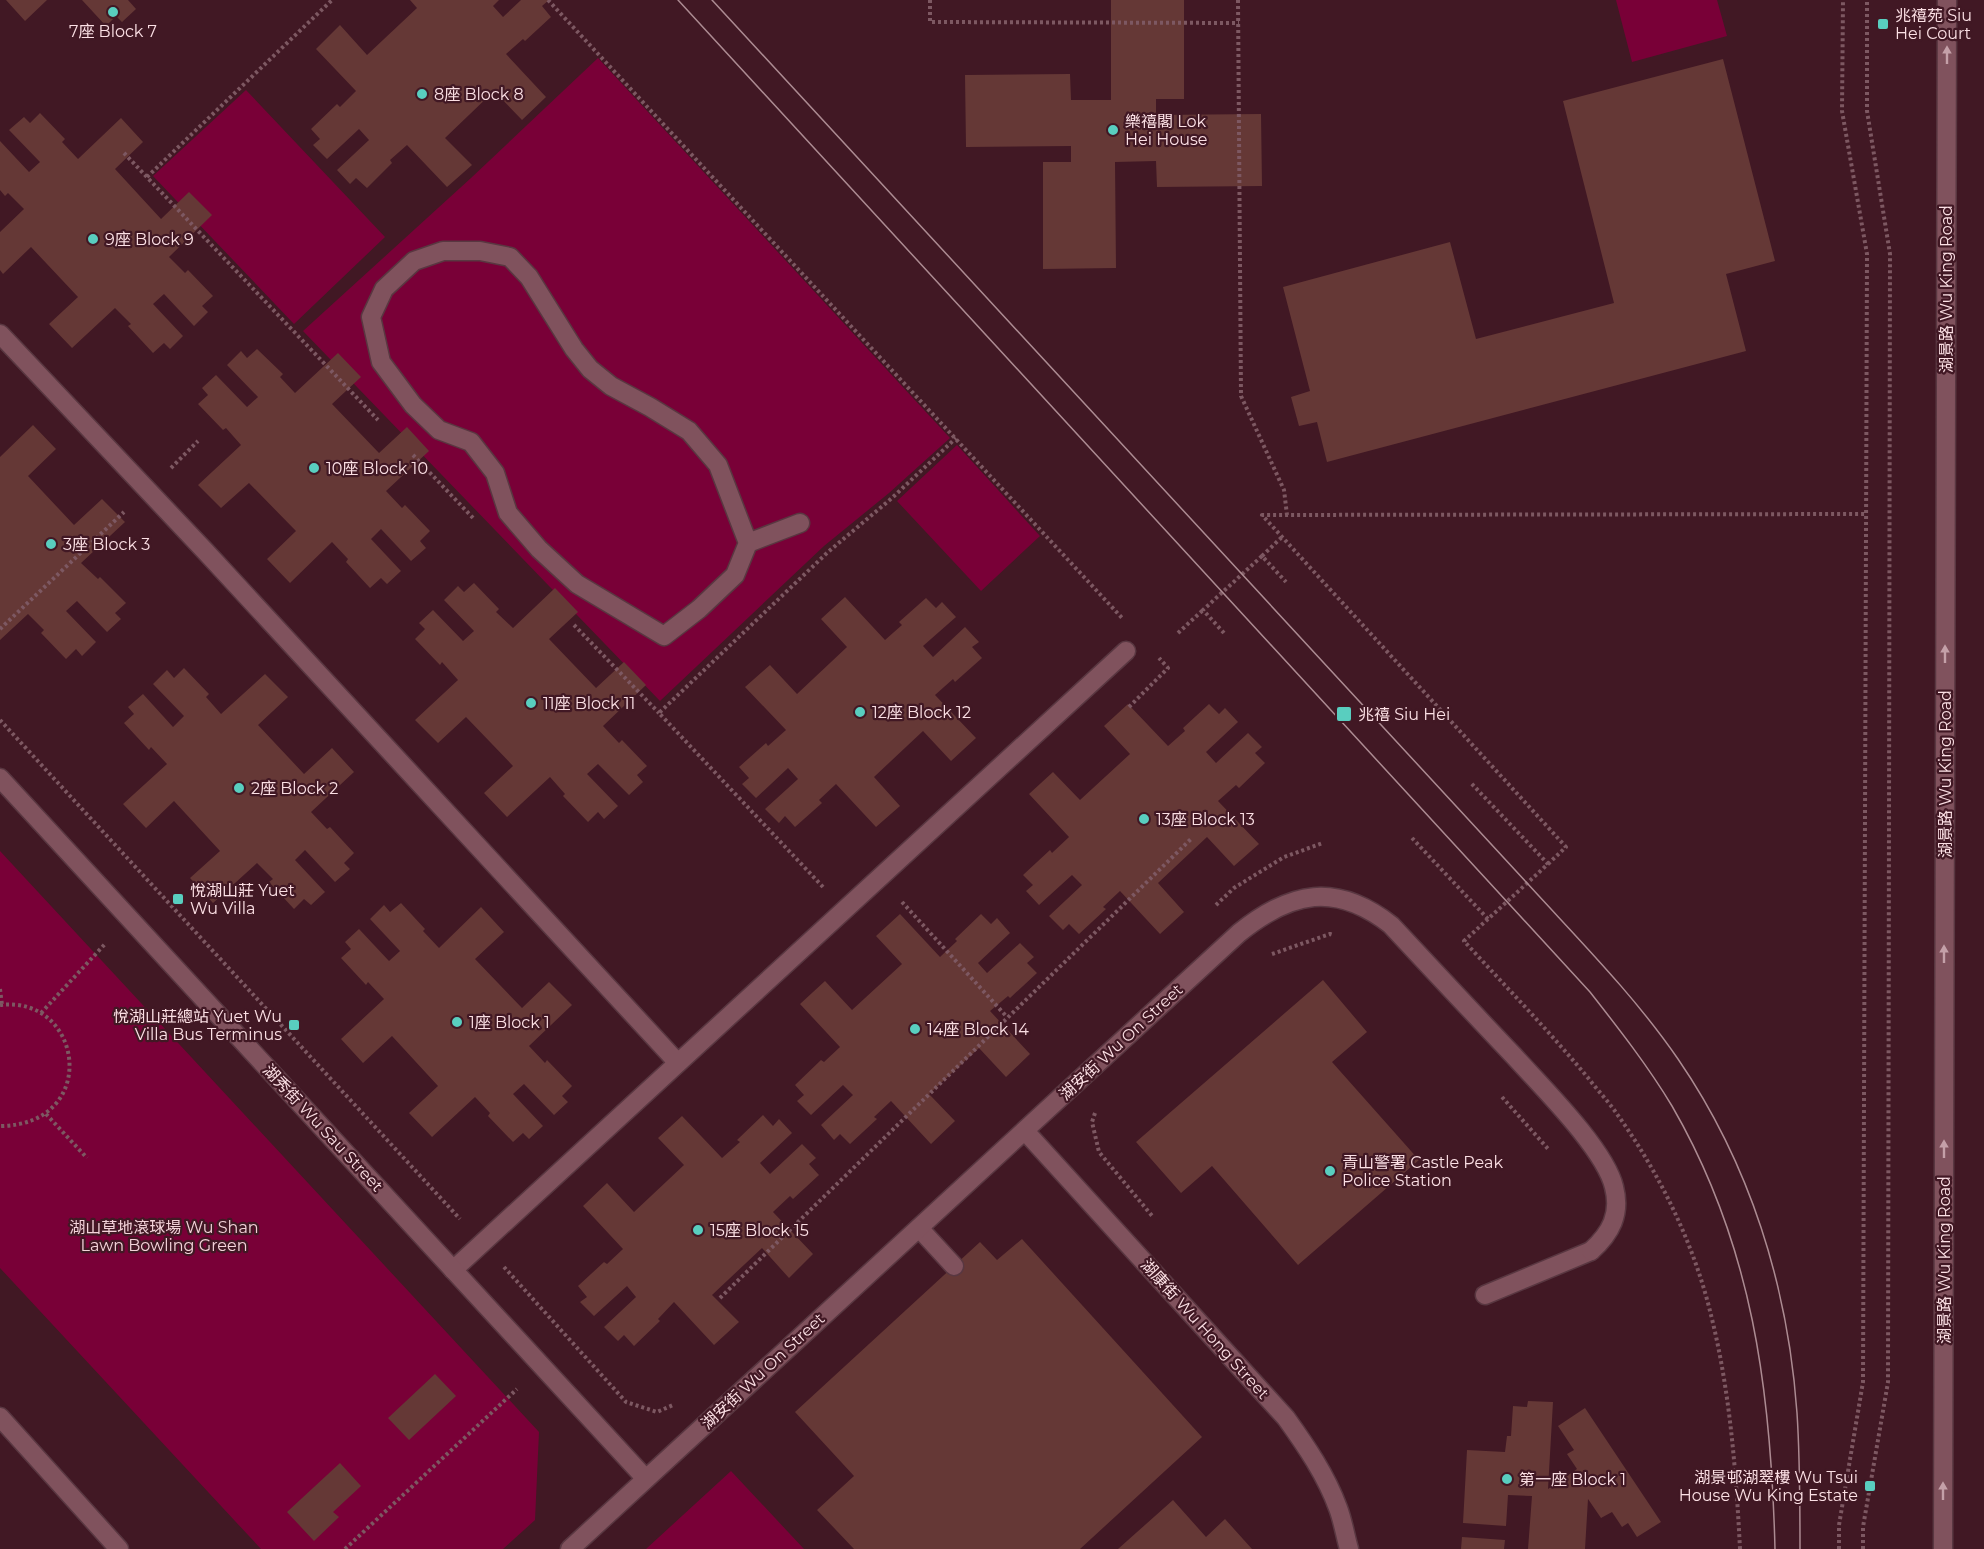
<svg xmlns="http://www.w3.org/2000/svg" width="1984" height="1549" viewBox="0 0 1984 1549" font-family="Montserrat,'Noto Sans TC',sans-serif">
<style>
.green{fill:#790037}
.building{fill:#653836}
.lines{fill:none;stroke-linecap:round;stroke-linejoin:round}
.lane-casing{stroke:#593741;stroke-width:21}
.street-casing{stroke:#593741;stroke-width:21}
.secondary-casing{stroke:#593741;stroke-width:21}
.path{stroke:#7d5862;stroke-width:4;stroke-dasharray:3 3;stroke-linecap:butt}
.lane{stroke:#80525d;stroke-width:18}
.street{stroke:#80525d;stroke-width:18}
.secondary{stroke:#80525d;stroke-width:18}
.tram{stroke:#ac8b92;stroke-width:1.5}
.oneway{fill:#c4a0a8}
.poi-dot{fill:#59cebf;stroke:#411824;stroke-width:2}
.labels{text-anchor:middle;dominant-baseline:central;stroke-width:4.5;stroke-linejoin:round;paint-order:stroke}
.poi-label{font-size:16px;fill:#fce0e5;stroke:#411824;text-anchor:start}
.street-label{font-size:16px;fill:#fce0e5;stroke:#411824}
.park-label{font-size:16px;fill:#f4d3da;stroke:#411824}
</style>
<rect width="100%" height="100%" fill="#411824"/>
<!-- green -->
<path class="green" d="M1616 0H1717L1727 36 1632 62Z
M598 58 950 438 889 493 824 546 660 701 303 331 471 178Z
M246 90 385 237 294 324 153 176Z
M957 445 1040 536 981 591 897 501Z
M0 851 539 1432 535 1520 503 1549H261L0 1268Z
M731 1471 804 1549H646Z"/>
<!-- building -->
<path class="building" d="M6 0H47L25 21Z
M82 0H128L136 9 122 22 116 16 106 26Z
M410 0H499L493 6 503 17 521 0H549L542 6 551 17 525 41 523 39 506 54 546 97 522 120 494 91 445 138 472 165 447 187 407 145 390 160 392 163 367 188 356 178 350 184 337 170 369 140 359 129 327 159 313 145 320 139 311 129 337 104 340 107 356 91 316 49 340 25 367 55 417 8Z
M1111 0H1184V99H1156V115L1261 114 1262 186 1157 187 1156 161 1115 162 1116 268 1043 269V162H1071V146L966 147 965 75 1070 74 1071 100H1111Z
M1723 59 1775 261 1726 274 1746 351 1327 462 1317 422 1299 426 1291 397 1310 391 1283 287 1450 242 1476 339 1614 303 1563 101Z
M40 113 65 139 62 142 78 159 121 118 143 142 115 169 161 219 189 192 212 215 169 257 185 273 188 270 213 296 202 306 208 312 194 326 164 294 153 304 183 336 170 349 164 343 153 353 128 326 131 324 115 308 72 348 49 324 78 297 31 247 3 274 0 270V232L24 209 8 193 5 196 0 190V141L29 172 40 162 9 130 24 117 30 123Z
M257 349 283 374 280 377 295 393 338 353 361 377 332 404 379 453 407 427 429 451 386 491 402 508 405 505 430 531 420 541 426 548 411 561 381 529 371 539 401 571 387 584 381 578 370 588 346 562 348 559 332 542 290 583 267 559 296 531 249 483 221 508 198 485 241 445 226 428 223 430 198 404 208 395 202 388 216 375 247 407 258 397 227 365 241 351 247 358Z
M33 425 56 449 28 476 74 525 102 499 125 522 81 563 98 579 100 577 126 603 115 613 121 619 107 632 77 601 66 611 96 642 82 656 76 649 66 659 41 633 44 630 28 614 0 640V457Z
M474 583 499 609 496 612 513 628 555 588 578 612 549 639 596 688 624 662 646 685 603 726 619 743 622 740 647 766 637 775 643 782 629 795 598 764 587 774 618 806 604 819 598 812 588 822 563 796 565 794 550 777 507 817 484 793 513 766 466 717 438 743 415 720 458 680 442 662 440 665 415 639 425 629 419 623 433 610 463 641 474 631 444 600 458 586 464 592Z
M845 597 885 640 902 625 899 622 926 598 936 608 942 602 956 617 923 646 933 657 965 627 979 642 972 647 982 658 955 682 953 679 935 695 976 738 951 761 923 731 874 777 900 806 876 827 836 784 819 800 822 803 795 827 785 816 779 823 765 809 798 779 788 768 756 798 742 784 749 778 739 767 766 743 768 746 786 730 745 687 770 665 797 694 847 647 821 619Z
M184 668 209 694 206 697 221 714 265 674 288 697 258 725 304 774 332 748 354 772 311 812 327 829 330 827 354 853 344 863 350 869 335 882 305 850 295 860 325 892 311 905 304 899 294 909 269 882 273 879 257 863 213 903 190 878 220 851 174 801 146 828 123 804 167 764 151 747 149 750 124 723 134 714 128 707 143 694 173 727 184 716 153 684 167 670 174 678Z
M1128 704 1168 746 1185 731 1183 728 1209 704 1219 714 1225 708 1238 722 1206 752 1216 763 1248 733 1262 747 1255 753 1265 763 1239 788 1236 785 1218 801 1259 844 1234 866 1207 837 1158 883 1184 912 1160 934 1120 891 1103 907 1106 909 1079 934 1069 924 1063 930 1049 916 1082 885 1072 875 1039 905 1026 891 1033 885 1023 875 1050 850 1052 853 1069 837 1029 794 1053 772 1080 800 1130 754 1104 726Z
M401 903 425 929 423 931 439 948 481 907 504 932 475 959 522 1008 549 982 572 1005 529 1046 545 1063 547 1060 572 1086 562 1096 568 1102 554 1115 524 1084 513 1094 543 1126 529 1139 523 1133 513 1142 488 1116 490 1113 475 1097 432 1137 409 1113 438 1086 392 1036 363 1063 341 1039 384 999 368 982 366 985 341 958 351 949 345 942 359 929 389 961 400 951 370 919 384 905 390 912Z
M900 914 940 957 957 941 955 939 981 914 991 924 997 918 1010 933 978 963 987 973 1020 943 1034 957 1027 963 1037 973 1010 998 1008 996 990 1011 1030 1054 1006 1077 979 1048 929 1094 955 1121 931 1144 891 1101 874 1117 877 1119 850 1144 840 1134 834 1140 821 1125 853 1095 843 1085 811 1115 797 1101 804 1095 795 1085 821 1060 824 1062 840 1047 800 1004 825 981 852 1010 902 964 876 936Z
M1323 980 1367 1032 1332 1062 1419 1160 1298 1265 1212 1166 1181 1193 1136 1142Z
M763 1115 773 1126 779 1119 792 1133 760 1163 770 1174 802 1144 816 1158 809 1164 819 1175 793 1199 790 1196 773 1212 813 1254 789 1278 762 1248 712 1295 739 1322 714 1345 674 1302 658 1319 660 1321 634 1346 624 1335 618 1341 604 1327 636 1297 627 1286 594 1316 580 1302 587 1297 578 1286 604 1262 607 1264 623 1249 583 1206 607 1183 634 1212 684 1165 658 1138 682 1116 722 1158 740 1142 737 1140Z
M1022 1239 1202 1437 1080 1549H854L817 1510 854 1476 795 1412 980 1242 997 1260Z
M435 1374 456 1396 409 1440 388 1418Z
M1528 1401 1553 1402 1548 1489 1577 1469 1567 1454 1574 1450 1558 1426 1585 1408 1661 1522 1637 1537 1628 1523 1622 1527 1612 1512 1601 1518 1588 1499 1585 1549H1528L1532 1496 1508 1495 1506 1526 1463 1523 1467 1450 1505 1452 1507 1436H1511L1513 1406 1527 1407Z
M340 1463 361 1486 333 1512 339 1517 314 1541 287 1512Z
M1173 1500 1206 1537 1225 1519 1252 1549H1118Z
M1462 1537 1505 1540 1504 1549H1461Z"/>
<g class="lines">
<!-- lane casing -->
<g class="lane-casing">
<path id="lane" d="M0 334 206 552 678 1063
M919 1228 954 1266
M453 1270 1126 651
M1485 1295 1591 1251"/>
</g>
<!-- street casing -->
<g class="street-casing">
<path id="street" d="M443 251H480L510 257 529 277 574 349 590 369 611 386 650 407 689 431 718 465 748 543 735 575 699 609 664 636 577 584 539 549 508 513 495 473 471 442 439 430 413 405 381 362 371 317 384 289 414 261Z
M748 543 800 523
M0 778 646 1479
M1025 1131 1286 1418C1306 1446 1326 1475 1338 1508 1343 1521 1345 1535 1349 1549
M570 1549 1239 933C1291 891 1336 882 1391 925 1432 969 1473 1013 1514 1056 1541 1086 1605 1149 1614 1187 1621 1214 1611 1233 1591 1251"/>
</g>
<!-- secondary casing -->
<g class="secondary-casing">
<path id="secondary" d="M0 1417 119 1549
M1943 1549 1947 0"/>
</g>
<!-- path -->
<path class="path" d="M548 0 1123 619
M930 0V22L1239 23
M1238 0 1241 396 1284 490 1287 515
M124 153 378 420
M147 177 332 0
M413 455 474 519
M171 468 198 441
M1262 556 1282 537
M574 625 659 713
M0 629 124 512
M1178 633 1203 610
M1224 633 1203 610 1262 556 1286 582
M1129 707 1168 668 1159 658
M0 720 460 1219
M1412 838 1488 919 1548 864 1471 783
M1548 864 1566 847 1262 515 1866 514
M823 887 659 713 828 552 892 498 956 438
M902 902 1007 1017
M1216 905 1234 888 1284 857 1323 843
M1488 919 1464 941C1506 987 1549 1031 1589 1079 1598 1091 1609 1102 1617 1114 1660 1174 1694 1244 1711 1315 1730 1391 1736 1471 1740 1549
M1272 954 1330 934 1333 935
M0 989 2 1005
M0 1005C84 995 101 1125 0 1126
M41 1013 105 944
M1502 1097 1549 1150
M1095 1113 1092 1122 1099 1152 1153 1217
M46 1114 87 1158
M504 1267 626 1402 657 1412 673 1405
M720 1298 1192 838
M345 1549 517 1389
M1839 1549V1525L1863 1382 1867 254 1842 111 1843 0
M1863 1549V1527L1888 1382 1890 254 1867 111V0"/>
<!-- lane -->
<use href="#lane" class="lane"/>
<!-- street -->
<use href="#street" class="street"/>
<!-- secondary -->
<use href="#secondary" class="secondary"/>
<!-- tram -->
<path class="tram" d="M678 0 1590 992C1619 1029 1648 1066 1672 1106 1753 1246 1771 1391 1775 1549
M712 0 1527 883C1579 940 1634 995 1678 1059 1750 1164 1788 1286 1797 1413 1800 1458 1800 1504 1800 1549"/>
</g>
<!-- one-way arrows -->
<defs><path id="oneway-solid" d="M-6-.8H1V-3.2L6.5 0L1 3.2V.8H-6Z" transform="scale(1.5)"/></defs>
<g class="oneway">
<use href="#oneway-solid" transform="translate(1947 55) rotate(-90)"/>
<use href="#oneway-solid" transform="translate(1945 654) rotate(-90)"/>
<use href="#oneway-solid" transform="translate(1944 954) rotate(-90)"/>
<use href="#oneway-solid" transform="translate(1944 1149) rotate(-90)"/>
<use href="#oneway-solid" transform="translate(1943 1491) rotate(-90)"/>
</g>
<!-- markers -->
<g class="poi-dot">
<circle cx="113" cy="12" r="6"/>
<rect x="1877" y="18" width="12" height="12" rx="3"/>
<circle cx="422" cy="94" r="6"/>
<circle cx="1113" cy="130" r="6"/>
<circle cx="93" cy="239" r="6"/>
<circle cx="314" cy="468" r="6"/>
<circle cx="51" cy="544" r="6"/>
<circle cx="531" cy="703" r="6"/>
<circle cx="860" cy="712" r="6"/>
<rect x="1336" y="706" width="16" height="16" rx="3"/>
<circle cx="239" cy="788" r="6"/>
<circle cx="1144" cy="819" r="6"/>
<rect x="172" y="893" width="12" height="12" rx="3"/>
<circle cx="457" cy="1022" r="6"/>
<rect x="288" y="1019" width="12" height="12" rx="3"/>
<circle cx="915" cy="1029" r="6"/>
<circle cx="1330" cy="1171" r="6"/>
<circle cx="698" cy="1230" r="6"/>
<circle cx="1507" cy="1479" r="6"/>
<rect x="1864" y="1480" width="12" height="12" rx="3"/>
</g>
<g class="labels">
<!-- poi labels -->
<g class="poi-label">
<text x="1895" y="15">兆禧苑 Siu<tspan x="1895" dy="18">Hei Court</tspan></text>
<text x="113" y="31" text-anchor="middle">7座 Block 7</text>
<text x="434" y="94">8座 Block 8</text>
<text x="1125" y="121">樂禧閣 Lok<tspan x="1125" dy="18">Hei House</tspan></text>
<text x="105" y="239">9座 Block 9</text>
<text x="326" y="468">10座 Block 10</text>
<text x="63" y="544">3座 Block 3</text>
<text x="543" y="703">11座 Block 11</text>
<text x="872" y="712">12座 Block 12</text>
<text x="1358" y="714">兆禧 Siu Hei</text>
<text x="251" y="788">2座 Block 2</text>
<text x="1156" y="819">13座 Block 13</text>
<text x="190" y="890">悅湖山莊 Yuet<tspan x="190" dy="18">Wu Villa</tspan></text>
<text x="282" y="1016" text-anchor="end">悅湖山莊總站 Yuet Wu<tspan x="282" dy="18">Villa Bus Terminus</tspan></text>
<text x="469" y="1022">1座 Block 1</text>
<text x="927" y="1029">14座 Block 14</text>
<text x="1342" y="1162">青山警署 Castle Peak<tspan x="1342" dy="18">Police Station</tspan></text>
<text x="710" y="1230">15座 Block 15</text>
<text x="1858" y="1477" text-anchor="end">湖景邨湖翠樓 Wu Tsui<tspan x="1858" dy="18">House Wu King Estate</tspan></text>
<text x="1519" y="1479">第一座 Block 1</text>
</g>
<!-- street labels -->
<g class="street-label">
<text transform="translate(1946 289) rotate(-90)">湖景路 Wu King Road</text>
<text transform="translate(1945 774) rotate(-90)">湖景路 Wu King Road</text>
<text transform="translate(1121 1042) rotate(-43)">湖安街 Wu On Street</text>
<text transform="translate(323 1128) rotate(47)">湖秀街 Wu Sau Street</text>
<text transform="translate(1944 1260) rotate(-90)">湖景路 Wu King Road</text>
<text transform="translate(1205 1329) rotate(48)">湖康街 Wu Hong Street</text>
<text transform="translate(763 1371) rotate(-43)">湖安街 Wu On Street</text>
</g>
<!-- park labels -->
<g class="park-label">
<text x="164" y="1227">湖山草地滾球場 Wu Shan<tspan x="164" dy="18">Lawn Bowling Green</tspan></text>
</g>
</g>
</svg>
